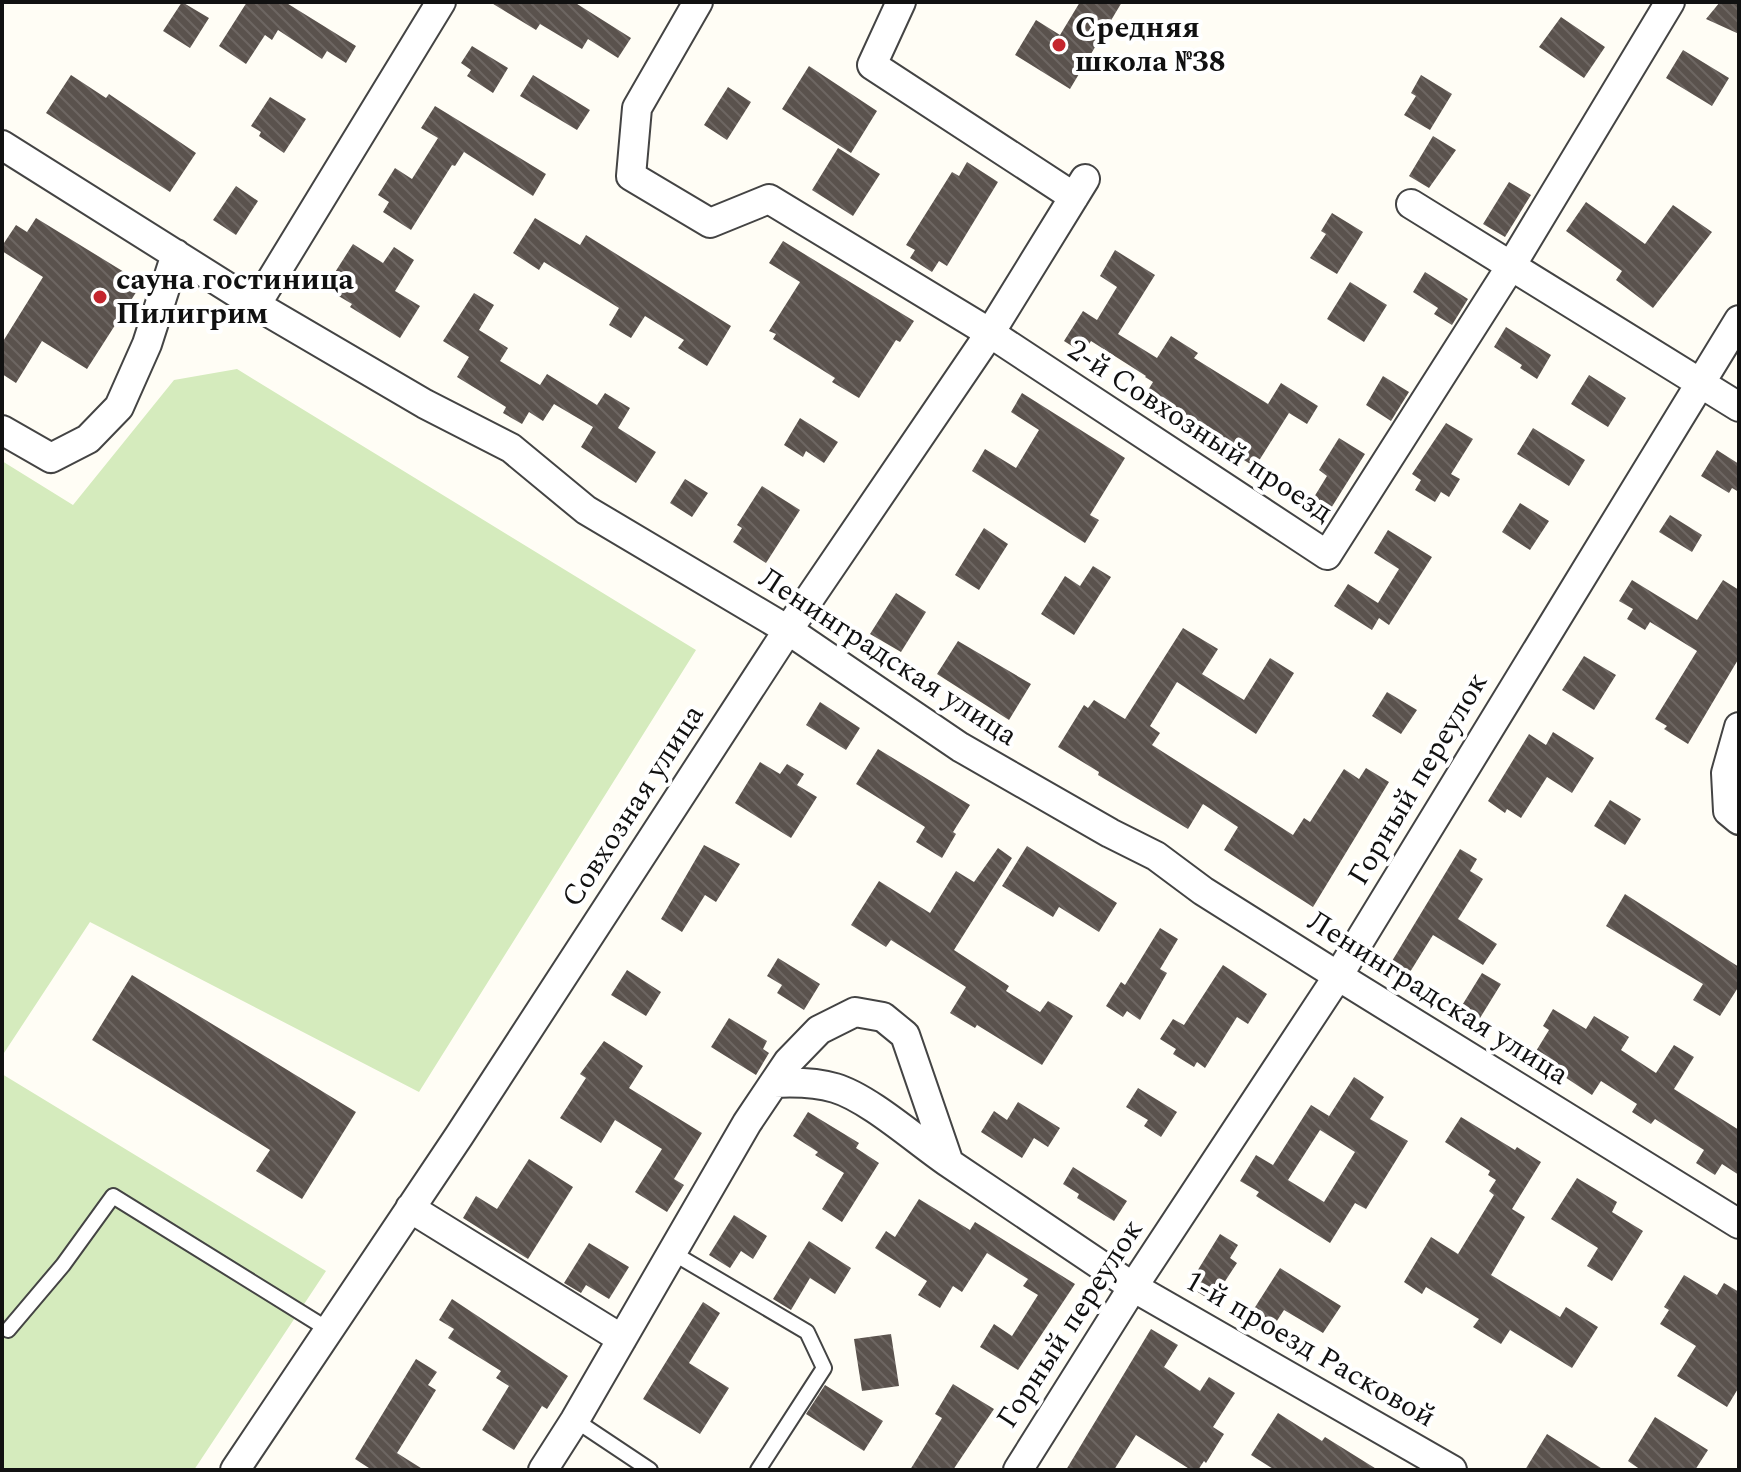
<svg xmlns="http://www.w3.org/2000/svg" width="1741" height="1472" viewBox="0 0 1741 1472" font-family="Spectral,serif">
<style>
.park{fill:#d5ebbd}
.building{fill:url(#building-back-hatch);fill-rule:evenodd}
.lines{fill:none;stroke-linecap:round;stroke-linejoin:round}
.lane-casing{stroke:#444;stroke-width:18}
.street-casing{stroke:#444;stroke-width:32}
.lane{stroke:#fff;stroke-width:14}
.street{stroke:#fff;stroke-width:28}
.poi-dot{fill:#c4262e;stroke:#fff;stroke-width:3}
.labels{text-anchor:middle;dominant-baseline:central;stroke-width:8;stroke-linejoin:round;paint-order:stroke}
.poi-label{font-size:30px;font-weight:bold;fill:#111;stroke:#fff;text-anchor:start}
.street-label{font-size:30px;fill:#111;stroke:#fff}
</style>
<defs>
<pattern id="building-back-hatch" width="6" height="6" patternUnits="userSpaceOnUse" patternTransform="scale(2)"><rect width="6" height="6" fill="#5a524d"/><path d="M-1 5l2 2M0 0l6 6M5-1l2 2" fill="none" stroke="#6d6662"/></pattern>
</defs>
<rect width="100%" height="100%" fill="#fffdf5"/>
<!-- park -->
<path class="park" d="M237 369 696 650 419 1092 90 922 2 1056V461L73 505 174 380Z
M2 1074 326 1271 194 1470H2Z"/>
<!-- building -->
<path class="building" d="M182 2 209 18 190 48 163 31Z
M247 2H285L356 46 346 63 327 51 322 59 278 30 272 40 265 35 246 64 219 46Z
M490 2H574L631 38 618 58 588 39 582 49 540 24 536 30Z
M1080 2H1122L1070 89 1015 55 1036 20 1060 35Z
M1720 2H1739V34L1706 19Z
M1561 17 1605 47 1584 78 1539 47Z
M472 46 508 68 493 93 467 76 471 70 461 63Z
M1683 50 1729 78 1712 106 1666 78Z
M809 66 877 111 851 153 782 109Z
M71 75 106 98 109 94 196 153 170 192 46 113Z
M533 75 590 110 577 130 520 96Z
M1421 75 1452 94 1430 130 1404 115 1416 96 1411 93Z
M728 87 751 102 727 140 704 125Z
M270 97 306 119 284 153 259 136 261 132 251 126Z
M435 106 546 174 533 196 464 152 455 166 452 165 411 230 383 212 389 202 378 195 395 168 412 179 438 138 421 128Z
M1433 136 1456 150 1429 188 1409 176Z
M838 148 880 174 853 216 812 190Z
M967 162 998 182 947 266 939 261 932 272 910 258 915 250 906 245 952 172 959 176Z
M1509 182 1531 195 1505 237 1483 224Z
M236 186 258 201 236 235 213 220Z
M1586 202 1645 244 1673 205 1712 232 1653 308 1616 280 1622 271 1566 231Z
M1332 213 1363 232 1337 274 1310 258 1326 234 1321 231Z
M36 218 142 283 87 369 42 341 16 383 2 374V343L43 277 2 251V246L16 225 27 232Z
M535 218 580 245 586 235 731 326 707 366 678 348 684 340 645 316 631 338 609 325 619 308 544 262 539 270 513 253Z
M783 241 914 321 900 342 896 340 859 398 832 382 835 378 773 339 776 334 769 331 800 282 769 263Z
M353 244 383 263 394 247 414 260 395 291 420 306 400 338 350 307 352 304 325 288Z
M1115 250 1155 275 1118 334 1157 358 1171 336 1198 353 1194 358 1268 404 1281 383 1318 406 1307 424 1289 413 1255 467 1236 455 1237 453 1145 395 1153 382 1145 377 1146 376 1091 341 1083 353 1064 341 1083 311 1097 320 1117 287 1100 276Z
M1425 272 1468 299 1452 325 1434 314 1438 308 1413 292Z
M1350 282 1387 305 1364 342 1327 319Z
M474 293 494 305 479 330 508 348 500 361 540 385 547 374 597 405 605 393 630 408 618 428 656 452 636 483 581 447 593 427 554 404 543 421 529 412 522 424 503 413 506 407 457 377 469 357 443 341Z
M1506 327 1551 355 1537 379 1520 368 1522 365 1494 347Z
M1589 375 1626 398 1608 427 1571 404Z
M1383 376 1409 392 1391 421 1366 405Z
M1022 393 1125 458 1090 515 1099 520 1085 543 972 471 985 449 1016 468 1039 430 1011 412Z
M800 418 838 442 824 463 806 451 803 457 784 445Z
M1446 423 1473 439 1451 474 1460 479 1449 497 1441 492 1435 502 1415 490 1421 480 1412 474Z
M1533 428 1585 460 1569 486 1517 454Z
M1339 438 1365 454 1328 513 1311 502 1327 476 1319 470Z
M1717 450 1739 464V492L1732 488 1729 493 1701 476Z
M685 479 708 493 692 517 670 503Z
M762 486 800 510 766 563 733 542 742 528 737 525Z
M1520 503 1549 521 1530 550 1502 532Z
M1670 515 1702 535 1692 552 1659 532Z
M984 528 1008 544 979 590 955 575Z
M1388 530 1432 557 1389 625 1379 618 1372 630 1334 606 1348 584 1378 603 1399 569 1374 553Z
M1093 566 1111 577 1074 635 1041 614 1065 576 1080 586Z
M1632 580 1697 620 1723 580 1739 590V658L1688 744 1664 729 1667 726 1655 719 1697 651 1650 622 1645 630 1627 619 1633 609 1619 601Z
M896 593 926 612 901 652 870 634Z
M1183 628 1218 649 1202 674 1244 700 1270 658 1294 673 1256 734 1177 682 1150 726 1160 733 1152 745 1293 835 1304 818 1310 822 1344 769 1359 779 1366 768 1389 782 1313 907 1224 850 1238 827 1203 804 1188 829 1098 775 1099 772 1058 747 1084 705 1088 708 1094 700 1125 719Z
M958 641 1031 684 1009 720 937 674Z
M1584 656 1616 675 1594 710 1562 690Z
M1387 692 1417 710 1401 734 1372 716Z
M820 702 860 728 846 750 806 725Z
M1553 732 1594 758 1572 793 1547 777 1521 818 1507 809 1505 813 1488 801 1529 734 1546 745Z
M878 749 970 805 953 832 956 834 942 858 916 842 925 827 856 784Z
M760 762 780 774 787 764 804 774 797 785 817 797 791 838 735 803Z
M1610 800 1641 819 1625 845 1594 826Z
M704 845 740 864 716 902 705 895 682 932 661 919Z
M1027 846 1117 903 1099 932 1059 907 1053 917 1002 886Z
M998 848 1012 858 954 950 1009 986 1006 991 1040 1012 1048 1001 1073 1016 1042 1065 977 1025 975 1028 950 1013 966 987 891 940 886 947 851 925 879 881 930 913 956 871 974 882Z
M1460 849 1477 859 1470 871 1483 879 1458 919 1497 944 1483 965 1433 935 1410 972 1392 961Z
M1625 894 1739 967V986L1720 1016 1693 1000 1703 984 1606 926Z
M1160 928 1178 939 1160 969 1167 973 1140 1020 1127 1011 1123 1017 1106 1006 1121 982 1125 985Z
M778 958 820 984 804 1010 777 993 782 985 767 976Z
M1223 965 1267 994 1248 1024 1237 1017 1205 1068 1197 1062 1194 1067 1173 1054 1176 1049 1160 1039 1173 1019 1184 1025Z
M627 970 661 992 646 1016 611 995Z
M1482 973 1501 984 1480 1018 1461 1007Z
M132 975 356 1112 302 1199 256 1171 270 1150 92 1040Z
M1553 1009 1586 1029 1594 1016 1629 1037 1621 1050 1656 1073 1674 1045 1694 1057 1674 1089 1739 1130V1175L1722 1164 1715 1175 1696 1163 1704 1150 1655 1119 1651 1124 1632 1112 1637 1104 1601 1081 1592 1095 1533 1056 1549 1030 1543 1026Z
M729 1018 767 1041 763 1049 769 1053 756 1075 711 1047Z
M604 1041 643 1066 629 1088 702 1133 674 1179 684 1185 667 1212 635 1192 662 1149 615 1120 601 1143 560 1118 586 1078 580 1074Z
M1354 1077 1384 1097 1370 1119 1408 1141 1366 1209 1355 1203 1330 1243 1256 1196 1259 1192 1240 1181 1256 1155 1273 1165 1311 1105 1329 1116 1326 1121ZM1320 1130 1355 1152 1324 1202 1288 1180Z
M1138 1088 1177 1112 1161 1137 1144 1126 1148 1120 1126 1107Z
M1018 1102 1060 1128 1048 1147 1034 1138 1022 1158 981 1132 994 1111 1007 1120Z
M808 1112 859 1143 856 1148 879 1163 842 1222 822 1209 844 1173 815 1155 818 1152 793 1136Z
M1461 1117 1515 1150 1517 1147 1541 1162 1512 1209 1525 1217 1491 1275 1560 1317 1566 1307 1598 1327 1572 1368 1510 1330 1501 1344 1473 1327 1479 1319 1426 1287 1422 1294 1404 1282 1431 1237 1458 1254 1494 1195 1489 1191 1496 1180 1488 1175 1490 1171 1445 1142Z
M529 1159 573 1187 528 1259 463 1218 476 1196 497 1209Z
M1073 1167 1127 1201 1114 1221 1077 1198 1079 1194 1063 1184Z
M1577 1178 1617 1202 1612 1212 1643 1231 1612 1281 1587 1266 1598 1248 1551 1219Z
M919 1199 970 1230 975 1222 1075 1284 1018 1370 980 1347 994 1324 1012 1336 1038 1295 1023 1286 1028 1279 987 1253 962 1292 953 1286 940 1308 918 1295 927 1281 875 1248 886 1231 895 1237Z
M734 1215 767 1236 753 1259 741 1251 730 1268 709 1255Z
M1220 1234 1238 1245 1230 1258 1237 1263 1212 1301 1188 1286Z
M809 1241 851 1268 835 1294 810 1278 791 1310 773 1299Z
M589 1243 629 1267 609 1299 586 1285 581 1293 564 1283Z
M1280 1268 1341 1306 1323 1333 1284 1310 1267 1336 1245 1323Z
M1684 1275 1717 1295 1724 1283 1739 1292V1387L1727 1407 1677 1376 1696 1346 1660 1324 1669 1310 1664 1307Z
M452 1299 568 1376 547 1409 542 1406 514 1450 482 1430 509 1386 496 1378 501 1371 448 1338 454 1329 439 1320Z
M703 1302 720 1313 689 1363 729 1388 700 1434 643 1399Z
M1151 1329 1178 1345 1164 1367 1200 1391 1209 1377 1235 1393 1213 1427 1224 1434 1206 1463 1204 1461 1198 1470H1191L1136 1435 1114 1470H1066Z
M891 1334 899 1386 862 1391 854 1339Z
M416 1359 437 1372 428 1385 436 1390 397 1453 424 1470H372L355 1459Z
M953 1384 994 1409 953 1470H910L942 1418 935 1414Z
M825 1385 883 1421 864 1451 806 1414Z
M1278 1413 1322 1441 1325 1437 1378 1470H1275L1251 1455Z
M1655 1417 1708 1450 1695 1470H1641L1628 1461Z
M1547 1434 1604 1470H1525Z"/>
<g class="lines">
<!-- lane casing -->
<g class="lane-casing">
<path id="lane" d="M673 1253 807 1332 824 1368 758 1470
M8 1330 63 1265 113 1196 329 1330
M575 1420 650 1470"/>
</g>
<!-- street casing -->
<g class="street-casing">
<path id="street" d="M698 2 637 108 631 176 710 223 769 199 990 333 1327 555 1511 266 1670 2
M901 2 872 65 1074 197
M2 145 256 305 425 404 511 448 586 510 788 630 960 747 1110 833 1156 856 1203 891 1338 976 1739 1224
M1411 204 1739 407
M256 305 441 2
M2 430 51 458 88 439 119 407 147 344 176 254
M1739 727 1726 773 1728 811 1739 820
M774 1083C794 1082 815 1082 835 1088 869 1098 918 1142 949 1163
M410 1208 622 1339
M235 1470 459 1136 788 630 990 333 1085 179
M543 1470 575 1420 747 1123 788 1062 819 1030 855 1012 883 1017 905 1035 949 1163 1133 1287 1452 1470
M1018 1470 1133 1287 1338 976 1739 320"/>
</g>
<!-- lane -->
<use href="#lane" class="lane"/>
<!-- street -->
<use href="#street" class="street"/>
</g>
<!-- markers -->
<g class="poi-dot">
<circle cx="1059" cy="45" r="8"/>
<circle cx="100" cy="297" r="8"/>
</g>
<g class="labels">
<!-- poi labels -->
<g class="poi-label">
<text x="1075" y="28">Средняя<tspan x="1075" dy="34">школа №38</tspan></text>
<text x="116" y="280">сауна гостиница<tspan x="116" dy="34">Пилигрим</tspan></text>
</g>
<!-- street labels -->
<g class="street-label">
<text transform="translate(1200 431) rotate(33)">2-й Совхозный проезд</text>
<text transform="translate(888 657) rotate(33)">Ленинградская улица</text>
<text transform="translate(1418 779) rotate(-59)">Горный переулок</text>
<text transform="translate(633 806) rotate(-57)">Совхозная улица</text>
<text transform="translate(1438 998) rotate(32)">Ленинградская улица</text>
<text transform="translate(1070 1324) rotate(-57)">Горный переулок</text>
<text transform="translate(1310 1349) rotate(30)">1-й проезд Расковой</text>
</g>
</g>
<!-- border -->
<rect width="1741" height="1472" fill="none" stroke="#111111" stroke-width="8"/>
</svg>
